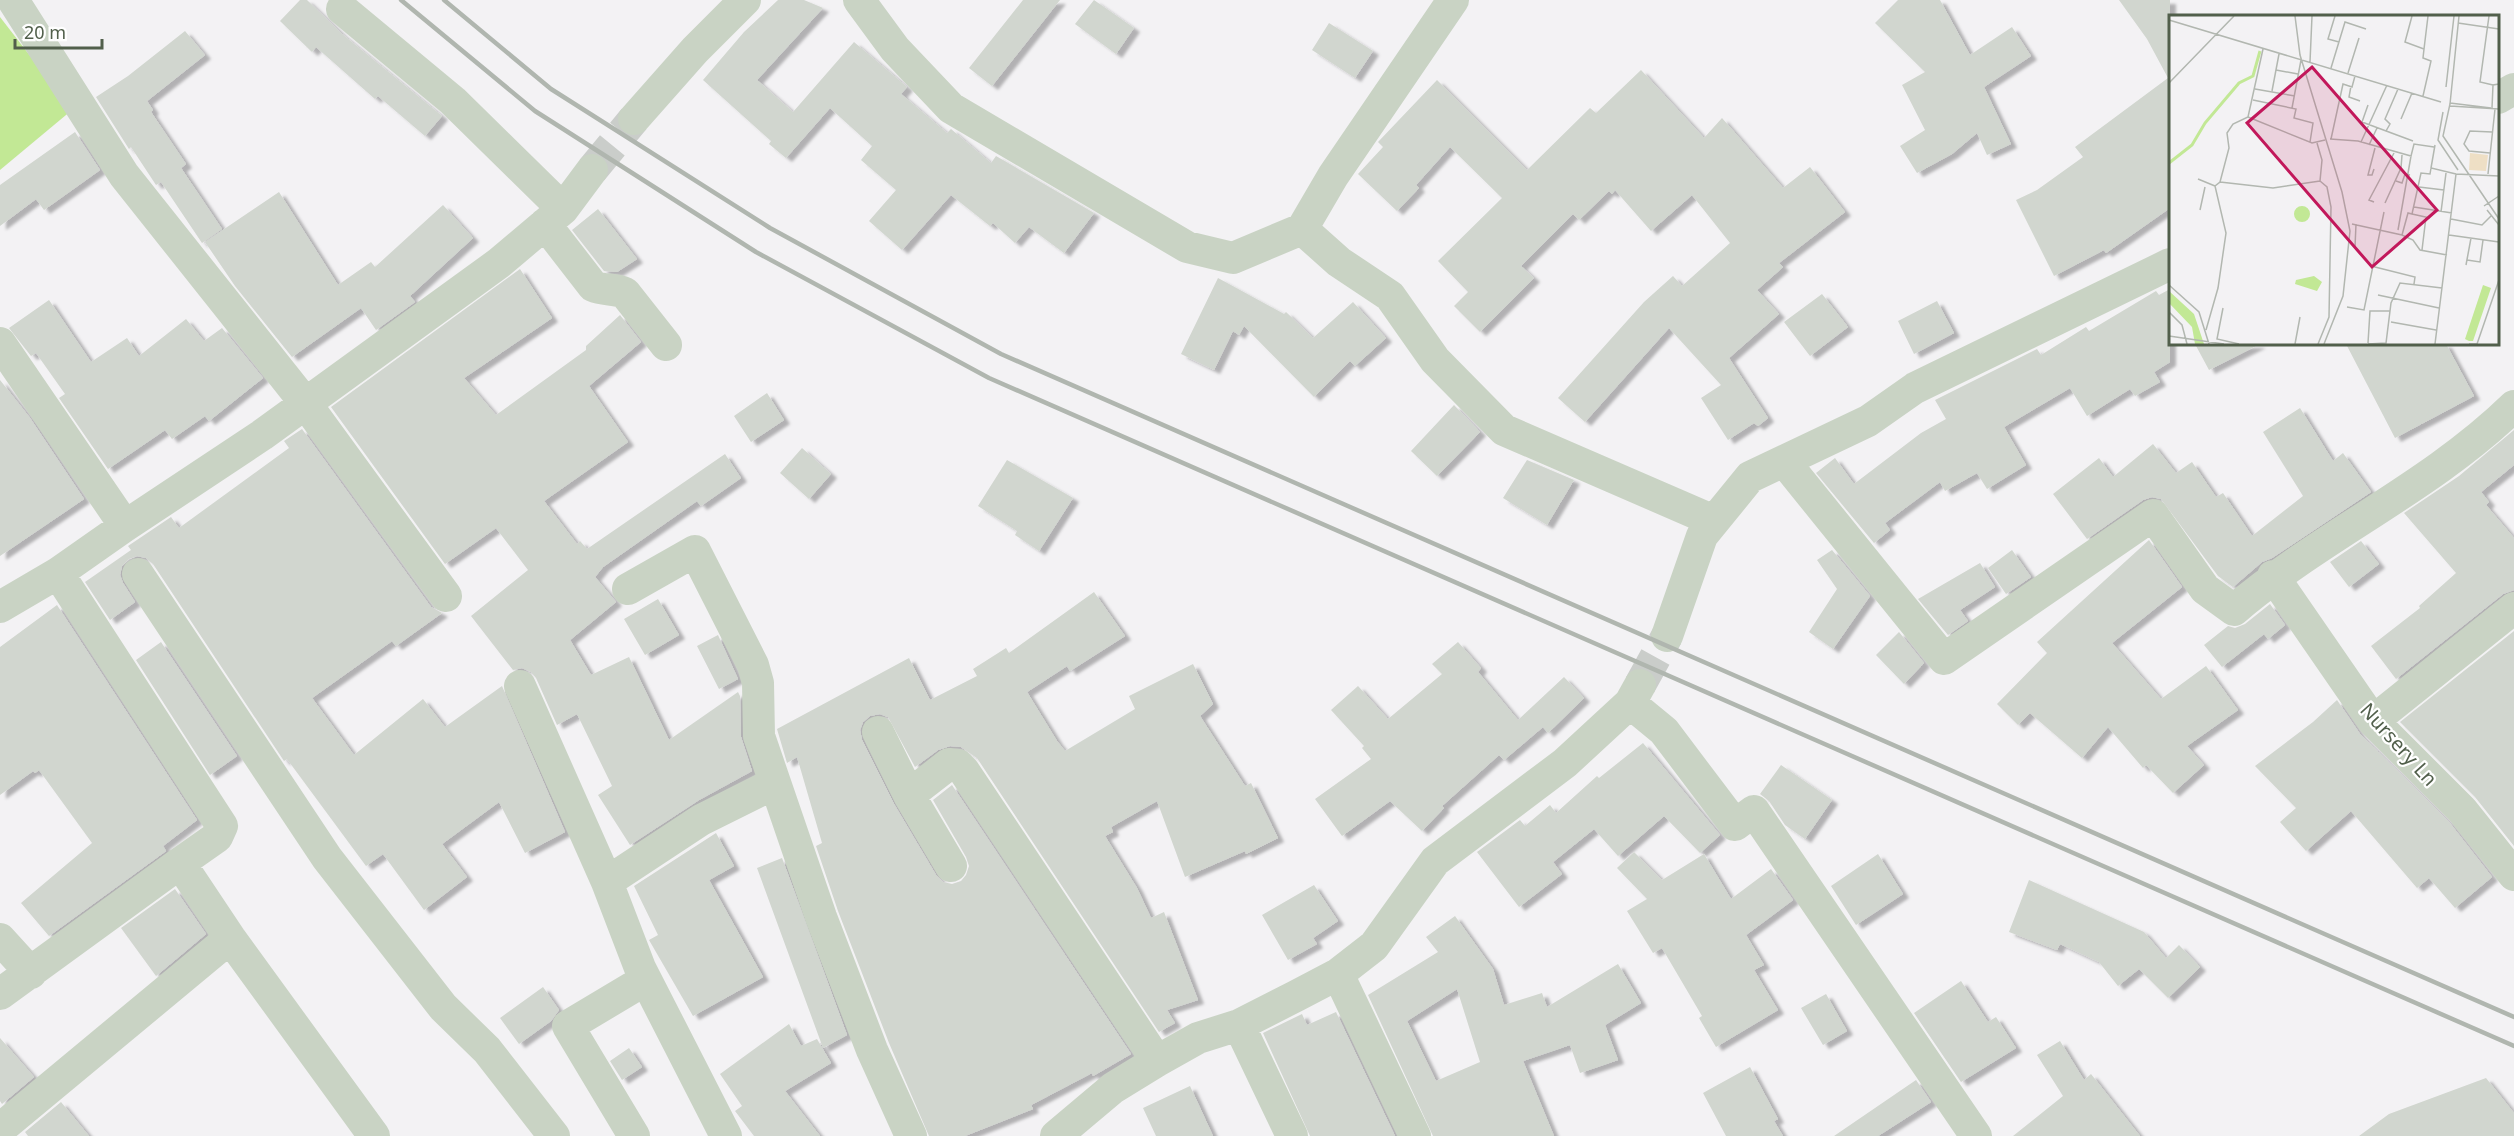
<svg xmlns="http://www.w3.org/2000/svg" width="2514" height="1136" viewBox="0 0 2514 1136" font-family="'Noto Sans',sans-serif">
<style>
.water{fill:#c2e895}
.building{fill:#d1d6cf;fill-rule:evenodd;filter:url(#shadow)}
.lines{fill:none;stroke-linecap:round;stroke-linejoin:round}
.street-tunnel{stroke:#cacdca;stroke-width:32;stroke-dasharray:32 16;stroke-linecap:butt}
.street{stroke:#c9d3c4;stroke-width:32}
.rail{stroke:#b0b6af;stroke-width:4.5}
.labels{text-anchor:middle;dominant-baseline:central;stroke-width:4.5;stroke-linejoin:round;paint-order:stroke}
.street-label{font-size:20px;fill:#515f4b;stroke:#fff}
.inset-river{fill:none;stroke:#c2e895;stroke-width:3}
.inset-road{fill:none;stroke:#b2b7b0;stroke-width:1.5}
.view{fill:#c2185b;fill-opacity:0.15;stroke:#c2185b;stroke-width:3}
.inset-edge{fill:none;stroke:#515f4b;stroke-width:3}
</style>
<defs>
<filter id="shadow"><feDropShadow dx="6" dy="4" stdDeviation="1.5" flood-color="#0004"/></filter>
</defs>
<rect width="100%" height="100%" fill="#f3f2f4"/>
<!-- water -->
<path class="water" d="M0 17 72 110 0 170Z"/>
<!-- building -->
<path class="building" d="M300 0H307L342 34 442 116 425 136 378 96 375 99 316 47 312 52 280 21Z
M778 0H804L823 8 757 80 793 112 854 42 907 87 901 94 947 133 951 129 991 163 996 156 1094 213 1064 253 1029 227 1015 243 993 223 990 226 951 195 902 250 869 221 896 190 861 160 872 146 830 108 786 158 769 144 771 141 703 80 744 32Z
M1023 0H1060L992 86 969 68Z
M1094 0 1134 28 1116 54 1075 24Z
M1898 0H1940L1970 55 2012 27 2031 56 1984 87 2011 144 1987 155 1977 133 1952 154 1917 173 1900 146 1925 130 1902 85 1925 72 1875 23Z
M2119 0H2170V208L2106 253 2104 250 2054 276 2016 200 2037 190 2083 157 2075 147 2168 78 2147 39Z
M1329 23 1373 51 1355 78 1312 50Z
M185 31 205 55 147 101 153 110 151 112 186 164 181 168 222 229 202 243 161 182 156 185 131 147 129 149 96 97 128 76Z
M1641 70 1704 138 1722 118 1783 188 1810 167 1845 212 1779 263 1783 267 1757 290 1779 314 1729 358 1768 418 1758 426 1754 423 1728 440 1701 398 1721 385 1669 328 1585 422 1558 398 1644 302 1673 276 1682 286 1730 243 1692 195 1651 231 1615 190 1612 194 1609 191 1579 220 1573 214 1521 266 1534 278 1480 332 1454 306 1468 292 1438 261 1502 198 1450 147 1416 185 1419 188 1397 211 1358 174 1383 147 1378 142 1437 80 1527 170 1590 108 1596 113Z
M75 132 100 170 44 210 36 199 0 226V185Z
M279 192 338 285 371 262 375 267 443 205 473 238 410 296 415 302 376 330 361 308 292 357 235 286 205 242Z
M598 209 637 259 617 272 604 271 572 230Z
M520 269 552 318 464 378 496 415 586 350V346L620 315 641 342 589 386 628 442 544 501 577 544 580 541 587 549 725 454 741 478 701 506 697 501 603 567 595 577 616 602 570 640 591 675 629 657 669 740 738 692 740 696 741 737 752 771 699 800 630 845 598 795 612 786 577 714 557 725 536 678 531 672 522 668 513 670 471 616 528 570 496 528 445 564 331 407Z
M1218 278 1284 314 1286 312 1313 338 1353 302 1386 338 1355 366 1350 361 1314 397 1244 326 1239 335 1233 331 1214 370 1181 354Z
M2170 289V362L2154 372 2160 382 2135 396 2130 389 2087 416 2070 388 2004 427 2026 465 1987 489 1977 473 1945 491 1940 482 1885 523 1890 530 1874 543 1816 473 1835 458 1854 484 1921 433 1946 419 1935 400 2037 349 2041 355 2086 327 2089 331 2156 291 2159 295Z
M1822 294 1848 327 1810 356 1784 322Z
M49 300 91 362 127 338 139 356 186 319 204 341 222 328 263 378 209 421 205 416 172 439 165 430 108 469 59 398 65 394 36 353 31 356 9 328Z
M1937 301 1954 333 1914 354 1898 321Z
M2195 344H2260L2209 370Z
M2346 344H2446L2474 396 2395 438Z
M0 380 30 418 84 499 0 556Z
M767 393 784 420 751 442 734 416Z
M1454 405 1480 432 1437 476 1411 451Z
M2300 408 2333 461 2343 453 2371 492 2272 558 2262 562 2233 587 2218 576 2161 499 2152 497 2143 500 2087 539 2053 494 2099 458 2113 477 2153 444 2176 473 2192 462 2216 497 2223 493 2252 536 2303 496 2263 432Z
M302 429 431 607 442 613 396 646 392 641 312 698 354 755 423 699 445 727 502 686 565 832 525 853 499 802 442 844 467 877 424 910 383 854 366 866 287 759 284 761 153 564 146 558 137 556 129 559 122 566 120 575 123 583 135 602 110 620 85 582 131 550 128 546 171 517 179 528 289 448 284 441Z
M2514 430V465L2481 492 2489 502 2486 505 2514 538V590L2503 594 2396 679 2371 646 2420 608 2419 606 2456 573 2404 513 2459 476Z
M802 448 831 474 809 499 780 473Z
M1007 460 1073 498 1039 551 1015 535 1017 531 978 506Z
M1527 460 1574 480 1547 525 1503 498Z
M2149 540 2182 587 2112 643 2161 699 2206 666 2238 710 2187 746 2204 765 2173 793 2146 765 2143 768 2108 727 2082 758 2030 713 2018 725 1997 704 2047 653 2037 642Z
M2361 541 2379 564 2349 587 2330 562Z
M1832 550 1870 596 1833 649 1809 632 1837 589 1817 560Z
M2012 550 2031 577 2006 594 1988 568Z
M1980 563 1995 587 1960 610 1968 621 1948 635 1918 599Z
M1094 592 1125 636 1070 671 1067 666 1027 692 1057 741 1065 751 1135 709 1129 696 1193 664 1213 704 1200 716 1245 786 1251 783 1278 838 1246 854 1245 851 1185 877 1157 801 1111 827 1113 832 1105 836 1137 888 1151 918 1164 912 1198 1000 1167 1010 1175 1023 1159 1032 977 758 961 747 950 746 938 750 915 767 888 717 880 714 870 716 863 722 860 730 862 740 894 804 936 875 943 882 952 884 961 881 966 875 969 866 966 857 933 800 952 785 1131 1054 1093 1076 1092 1073 1031 1105 1033 1109 965 1136H929L889 1043 838 911 816 846 822 843 797 757 787 763 777 729 909 658 930 700 977 676 973 669 1006 648 1009 653Z
M658 599 679 635 645 655 624 619Z
M2270 604 2285 625 2268 639 2264 634 2222 667 2204 645 2228 626 2235 628 2245 624Z
M57 605 197 820 163 846 166 851 49 936 21 903 92 843 39 770 35 773 33 771 0 795V647Z
M2514 631V846L2475 797 2400 722Z
M1899 632 1924 663 1904 684 1876 655Z
M718 635 738 679 719 689 697 646Z
M161 642 237 756 210 775 136 660Z
M1458 642 1481 668 1478 672 1518 720 1564 677 1584 698 1548 733 1543 727 1504 760 1499 755 1442 806 1444 808 1422 831 1390 801 1342 836 1315 799 1371 759 1362 748 1364 746 1331 710 1358 686 1388 719 1442 674 1432 664Z
M2337 700 2360 734 2449 822 2492 877 2455 908 2429 878 2417 888 2351 811 2306 851 2280 822 2296 808 2255 766 2313 722Z
M1643 743 1720 835 1700 853 1664 816 1618 856 1594 829 1553 862 1562 874 1519 907 1477 852 1520 820 1525 826 1550 805 1556 813 1597 776 1599 778Z
M1781 765 1832 800 1805 839 1785 825 1769 801 1760 794Z
M716 833 734 866 709 880 763 977 693 1016 649 940 658 935 634 886Z
M1634 852 1662 880 1704 854 1731 899 1771 869 1793 900 1746 935 1764 965 1754 970 1778 1010 1716 1047 1699 1018 1702 1016 1662 948 1653 953 1627 911 1647 899 1617 868Z
M1878 854 1903 894 1856 925 1831 886Z
M782 858 847 1035 823 1048 757 868Z
M2029 880 2144 932 2166 958 2179 945 2200 967 2168 998 2139 969 2118 986 2099 962 2060 944 2057 950 2009 932Z
M1314 885 1338 921 1313 938 1317 944 1288 960 1262 915Z
M175 889 206 934 156 976 121 928Z
M1455 916 1493 969 1504 1005 1542 993 1547 1007 1618 964 1641 1003 1605 1025 1618 1060 1580 1073 1570 1045 1523 1061 1554 1136H1433L1368 995 1438 952 1426 937ZM1457 989 1480 1062 1436 1081 1407 1021Z
M1961 981 1988 1022 1996 1017 2016 1048 1961 1082 1914 1013Z
M543 987 559 1010 551 1021 519 1044 500 1018Z
M1826 994 1847 1031 1823 1045 1801 1008Z
M1336 1012 1395 1136H1310L1263 1033 1302 1014 1307 1025Z
M789 1024 801 1046 817 1039 831 1063 785 1091 820 1136H754L735 1111 742 1106 720 1074Z
M0 1038 34 1077 2 1104 0 1101Z
M2060 1041 2084 1080 2091 1074 2140 1136H2013L2063 1096 2037 1055Z
M629 1048 642 1067 622 1080 610 1061Z
M1750 1067 1778 1119 1774 1121 1783 1136H1726L1703 1093Z
M2486 1078 2514 1113V1136H2359L2389 1114Z
M1916 1080 1931 1102 1878 1136H1834Z
M1190 1086 1213 1136H1156L1143 1108Z
M61 1102 89 1136H28L25 1132Z"/>
<g class="lines">
<!-- street-tunnel -->
<path class="street-tunnel" d="M592 170 634 119
M1640 685 1667 636"/>
<!-- street -->
<path class="street" d="M13 0 124 175 306 404 446 596
M859 0 895 49 951 108 1187 247 1233 258 1302 229 1339 262 1390 296 1435 360 1504 430 1714 521
M342 9 453 101 563 209
M2498 98 2514 89
M634 119 695 50 745 0
M545 224 593 286C604 291 614 288 625 293L666 345
M1302 229 1333 176 1453 0
M0 343 125 526
M1784 461 1944 659 2153 515 2205 589 2234 610C2322 535 2431 487 2514 406
M58 573 222 826 217 837 180 863 230 938 374 1136
M138 574 327 858 443 1007 487 1050 554 1136
M2273 576 2373 721 2462 810 2514 875
M628 589 695 551 753 665 758 683 759 736 821 917 872 1050 911 1136
M0 607 58 573 125 526 262 435 499 263 563 209 592 170
M1667 636 1702 536 1750 477 1868 421 1915 388 2170 264
M520 686 607 882 640 968 726 1136
M1630 703 1664 731 1735 825 1754 811 1976 1136
M2373 721 2514 608
M878 732 909 795
M951 866 909 795 949 764 958 765 964 771 1157 1061
M607 882 701 820 775 783
M0 939 31 973
M1338 974 1415 1136
M0 994 180 863
M1239 1025 1292 1136
M0 1129 230 938
M634 1136 568 1026 645 980
M1056 1136 1113 1088 1157 1061 1198 1038 1239 1025 1296 996 1338 974 1374 946 1435 861 1565 763 1630 703 1640 685"/>
<!-- rail -->
<path class="rail" d="M401 0 535 111 756 252 989 378 2514 1046
M444 0 551 89 770 228 1001 354 2514 1017"/>
</g>
<g class="labels">
<!-- street labels -->
<g class="street-label">
<text transform="translate(2399 744) rotate(48)">Nursery Ln</text>
</g>
</g>
<!-- overview -->
<g transform="translate(2169 15)">
<rect width="330" height="330" fill="#f3f2f4"/>
<path d="M301 138 319 140 317 156 300 155Z" fill="#eedfc5"/>
<path d="M125 199a8 8 0 1 1 16 0a8 8 0 1 1-16 0ZM145 261 153 267 148 276 126 269 127 265ZM314 270 322 273 304 326H300L296 324ZM0 276 25 299 35 329H26L23 312 0 288Z" fill="#c2e895"/>
<path class="inset-river" d="M0 148 23 130 36 108 70 68 84 61 91 36"/>
<path class="inset-road" d="M126 1 131 40 173 177 181 216 174 281 155 329M166 1 159 24 170 27M243 1 236 27 255 34 254 43 262 46 254 81M290 1 281 89 274 121 330 204M320 1 311 67 324 70M0 5 272 87M289 8 330 14M255 34 259 1M141 47 143 1M162 53 176 7 197 14M107 55 129 59M179 58 190 23M0 68 65 1M182 71 180 82 191 86M277 72 285 1M86 74 126 81M103 76 110 39M84 85 127 94 125 103 144 108 141 127M281 88 322 93M199 90 193 107 244 126M281 91 330 94M123 93 132 45M323 93 324 70 330 69M274 97 269 125 289 155M79 102 143 128 156 125M232 104 243 78M217 116 221 109 216 104 229 74M161 124 189 126 242 141 245 129 265 132M162 124 174 69 183 72 186 61M192 127 218 70M148 128 153 145 151 166 158 172 162 192 160 302 149 329M200 130 208 113M266 130 262 153 287 159 330 161M321 138 300 136 295 129 301 116 323 117M205 154 203 160H199L206 133M319 159 326 94M29 164 46 171M227 166 233 168 236 159 241 160M51 167 104 173 151 166M250 172 275 175M205 187 200 185 225 138M216 188 232 153 233 140M315 191 330 181M245 192 283 198M31 195 36 172M318 195 330 210M272 197 277 158M243 199 261 203M282 204 313 210 322 201M183 209 233 220 244 225 251 235 278 240M229 215 242 141M233 220 239 198 243 199 252 158 261 159 262 153M280 220 330 227M186 232 187 209M253 235 257 202M298 245 311 247 314 225M297 250 302 223M202 251 246 262 245 269M0 270 30 297 40 329M209 280 270 293M178 292 195 295 215 197M54 293 48 324 70 329M0 297 13 310 18 329M222 307 267 315M37 315 49 273 57 218 46 171 51 167 60 133 58 118 64 109 79 102 94 34M0 321 55 329M199 328 201 296H221M126 329 131 302M199 329 217 328 222 288 231 268 273 273M266 329 287 159M300 329H308L330 265"/>
<path class="view" d="M143 52 268 195 203 252 78 108Z"/>
<rect width="330" height="330" class="inset-edge"/>
</g>
<!-- scale -->
<path d="M15 39v9h87v-9" fill="none" stroke="#515f4b" stroke-width="3"/>
<text x="24" y="39" font-size="18" fill="#515f4b" stroke="#ffffff" stroke-width="4.5" paint-order="stroke">20 m</text>
</svg>
